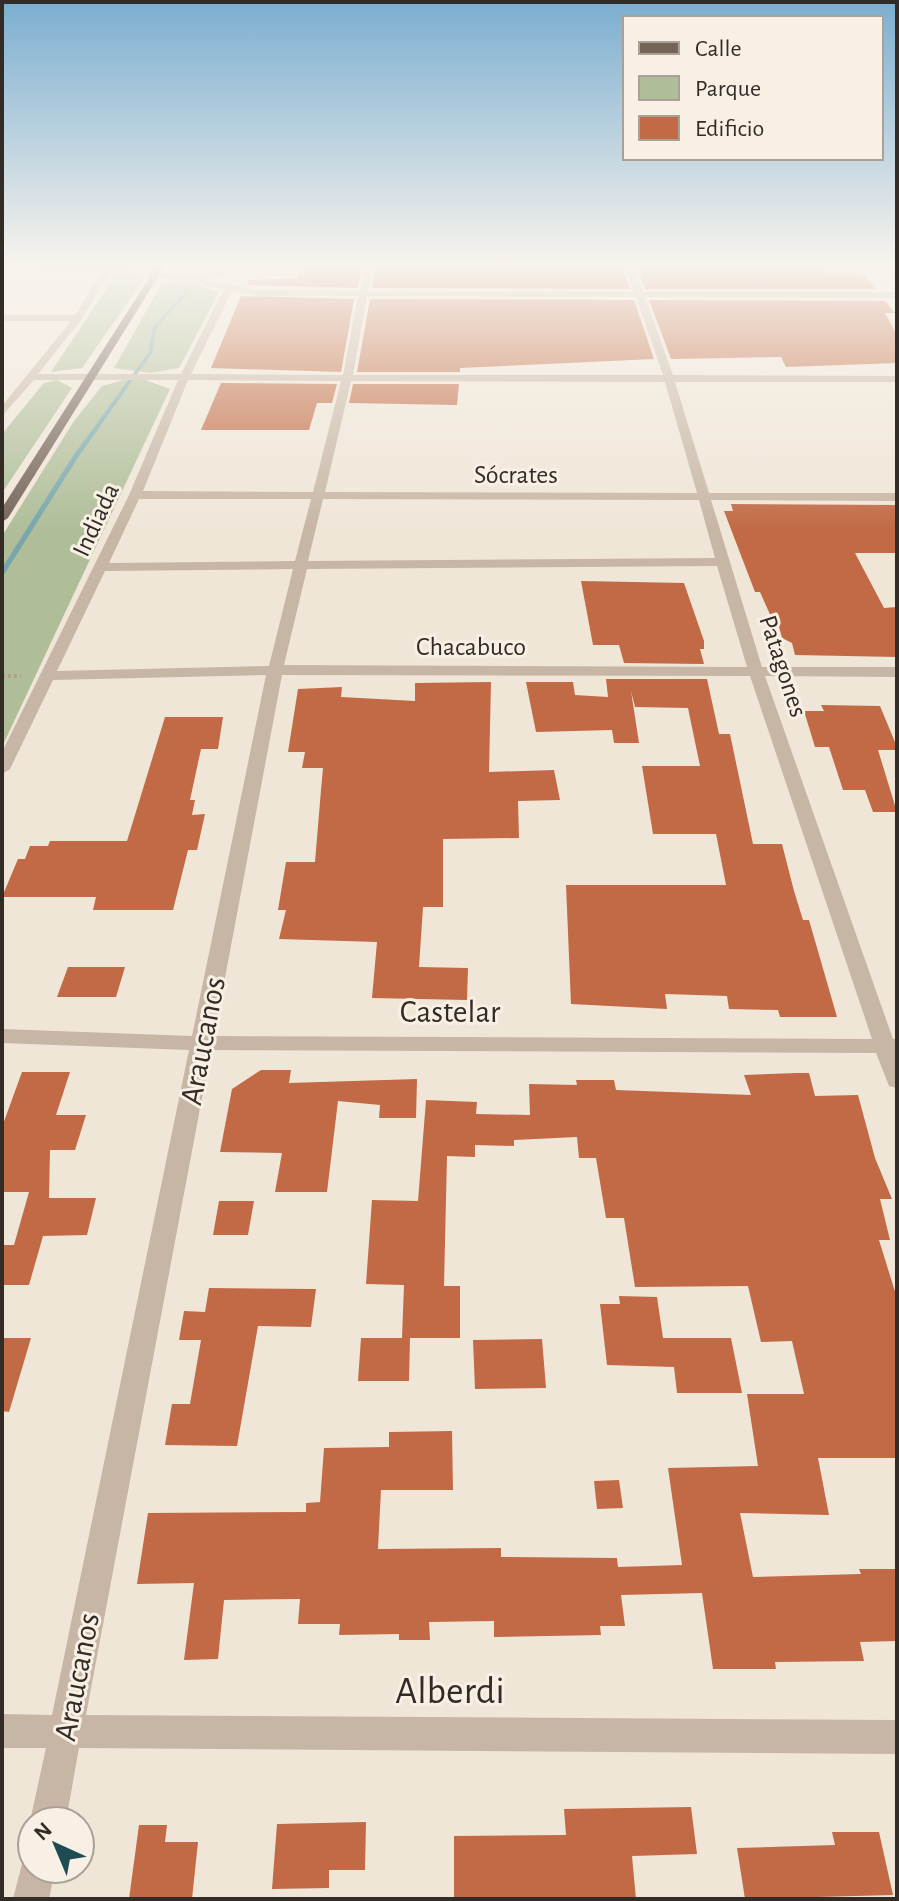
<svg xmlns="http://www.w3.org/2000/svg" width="899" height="1901" viewBox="0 0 899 1901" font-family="'Alegreya Sans',sans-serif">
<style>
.green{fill:#afbe99}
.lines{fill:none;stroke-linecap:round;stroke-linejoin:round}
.stream{fill:#78a6ab;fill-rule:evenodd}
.building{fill:#c16a45}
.path{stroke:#b2a08f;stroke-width:4;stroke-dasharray:3 3;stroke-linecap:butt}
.street{fill:#c7b6a5;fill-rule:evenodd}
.primary{fill:#746357;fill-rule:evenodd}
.labels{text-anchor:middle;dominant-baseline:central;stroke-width:6;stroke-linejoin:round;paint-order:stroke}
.far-street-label{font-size:26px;fill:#332b26;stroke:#f8f0e4}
.street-label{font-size:32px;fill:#332b26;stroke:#f8f0e4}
.near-street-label{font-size:38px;fill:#332b26;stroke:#f8f0e4}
</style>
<rect width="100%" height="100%" fill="#f0e6d8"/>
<!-- green -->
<path class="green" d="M130 273 144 279 82 368 51 372 113 279 111 274Z
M182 280 219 292 179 368 150 373 114 368 161 285Z
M57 380 72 388 2 493V434L44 383Z
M124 380H145L170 389 2 747V536L74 421 102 386Z"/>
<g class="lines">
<!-- stream -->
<path class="stream" d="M196 264H200L191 278H189Z
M185 291 189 292 157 327 152 353 79 456 5 573 2 575V568L73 456 148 353 153 327Z"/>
</g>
<!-- building -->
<path class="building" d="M313 264 361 268 358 288 247 285 249 280 297 278 300 270H311Z
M473 264H588L589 270H623L630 289 372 288 375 268Z
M646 264 819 265 825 273H862L875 289H645L638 270H648Z
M241 296 354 299 341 372 211 368Z
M370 299 634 300 654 359 460 368V372H357Z
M649 300 885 301 895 313H885L897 335V363L786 367 781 357 671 359Z
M221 383 337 384 332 403H317L309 430H201Z
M353 384H459L457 405 349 403Z
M731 504 897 505V553H855L884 608 897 607V657L795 655 792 643 782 638 777 619H772L760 592H755L724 511H733Z
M581 581 684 583 704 641V649H700L704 664 624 663 619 645H593Z
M606 679H707L719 734H730L753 844H782L794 891 803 920H809L837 1017H780L778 1010 729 1009 727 996 665 994 667 1009 571 1004 566 885H726L716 834H653L642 766H700L688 708 635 707 631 691 639 743H614L612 730 536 732 526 682H573L575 695 608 697Z
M491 682 489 772 554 770 560 800 518 801 519 838 443 839V907H423L419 967 468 968 467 1000 372 998 377 942 279 939 286 910H278L286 862H315L321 790 323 768H302L305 752H288L298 689 342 687 341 697 415 701V683Z
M821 705 880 706 897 747V750H878L897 812H873L865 790H843L829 747H815L804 711H824Z
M165 717H223L218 749H201L190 800H195L192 815 205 814 197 850H188L173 910H93L96 897H2L18 859H25L30 846H48L50 841H127Z
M68 967H125L116 997H57Z
M261 1070H291L289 1083 417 1079 416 1118H379L380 1105 338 1101 327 1192H275L282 1153 220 1152 232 1089Z
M22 1072H70L56 1115H86L75 1150H50L49 1198H96L87 1235 43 1236 29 1285H2V1245H14L29 1192H2V1127Z
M797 1073H809L815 1096 858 1095 875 1158 892 1199H880L890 1240H879L897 1298V1458H818L829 1515 740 1513 753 1577 861 1574 859 1569H897V1641L860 1642 864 1661 775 1662 776 1669H713L702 1593 621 1595 625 1626H600L601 1635 494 1637V1621L429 1622 430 1640H399V1634L339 1635 340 1624H298L300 1599 224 1600 218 1659 184 1660 194 1583 137 1584 148 1513 306 1512V1503L320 1502 324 1448 389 1447V1432L452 1431 453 1490H381L378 1549 501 1548V1557L617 1558 618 1567 682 1565 668 1468 758 1466 747 1394H804L792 1341 761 1342 748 1286 635 1287 624 1218H606L596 1158H579L577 1137 514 1140V1146L475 1145V1157L447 1156 444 1286H460V1338H410L409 1381H358L361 1338H402L404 1285 366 1284 372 1200 418 1201 426 1100 477 1102 476 1114 530 1115 529 1084 577 1085 576 1080H614L616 1090 751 1095 744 1075Z
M219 1201H254L248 1235H213Z
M209 1288 316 1289 311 1327 258 1326 237 1446 165 1445 172 1404H190L201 1340H179L184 1311 205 1312Z
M619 1296 657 1297 663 1338H731L742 1393H677L674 1367 607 1365 600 1304H620Z
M2 1338H31L9 1412 2 1411Z
M542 1339 546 1388 475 1389 473 1340Z
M619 1480 623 1508 597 1509 594 1481Z
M691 1807 697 1854 632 1856 636 1899H454V1836L566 1835 564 1809Z
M366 1822 365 1870H329V1888L272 1889 277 1824Z
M139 1825H167L165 1842H198L192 1899H129Z
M832 1832H879L893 1895 745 1899 737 1848 835 1845Z"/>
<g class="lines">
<!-- path -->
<path class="path" d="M2 676H21"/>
<!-- street -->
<path class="street" d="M107 264 191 278 219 270 226 264H235L225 274 201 280 260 290 360 291 365 264H373L368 291 634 292 624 264H632L643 292H897V298L645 297 673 375 897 376V382H675L709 493H897V501L711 500 762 667H897V677L765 676 893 1039H897V1088L889 1086 876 1053 211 1050 86 1715 897 1720V1754L79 1748 66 1821H32V1825L30 1821 46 1748H2V1714L52 1715 189 1050 2 1043V1029L192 1036 266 675 53 680 10 769 2 774V752L129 495 178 380H34L2 416V406L71 321H2V315H75L102 272 2 271V267H105ZM110 272H131L224 289 181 374H38L81 320ZM232 291 260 296H358L343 375 191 374ZM367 296 636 297 663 375H353ZM188 380 341 381 313 492 143 491ZM351 381 665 382 697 493 325 492ZM139 499H311L295 561 109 563ZM323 499 699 500 715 558 308 561ZM717 566 747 667 284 665 307 569ZM293 569 269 666 57 671 105 571ZM282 675 750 676 872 1039 214 1036Z
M880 264H889L897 274V282Z
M32 1853V1869H55L49 1899H13L24 1856Z"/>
<!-- primary -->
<path class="primary" d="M158 264H166L8 518 2 522V508Z"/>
</g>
<!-- sky -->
<linearGradient id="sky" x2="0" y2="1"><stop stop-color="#7baed0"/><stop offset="0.5" stop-color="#f8f4ed"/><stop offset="1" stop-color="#f8f4ed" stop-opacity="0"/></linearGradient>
<rect width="899" height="530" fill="url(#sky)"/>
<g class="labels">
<!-- far-street labels -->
<g class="far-street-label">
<text x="516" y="475">Sócrates</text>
<text transform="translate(96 520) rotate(-65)">Indiada</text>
<text x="471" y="647">Chacabuco</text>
<text transform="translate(783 666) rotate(72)">Patagones</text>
</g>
<!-- street labels -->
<g class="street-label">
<text x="450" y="1012">Castelar</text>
<text transform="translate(203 1041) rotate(-79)">Araucanos</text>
<text transform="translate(77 1677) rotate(-79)">Araucanos</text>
</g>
<!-- near-street labels -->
<g class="near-street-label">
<text x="450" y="1692">Alberdi</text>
</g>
</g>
<!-- border -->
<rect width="899" height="1901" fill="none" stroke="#332b26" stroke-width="8"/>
<!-- legend -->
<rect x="623" y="16" width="260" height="144" fill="#f8f0e4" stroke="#a9a198" stroke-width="2"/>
<rect x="639" y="42" width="40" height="12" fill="#746357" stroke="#a9a198" stroke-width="2"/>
<text x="695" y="56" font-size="24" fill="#332b26">Calle</text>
<rect x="639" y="76" width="40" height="24" fill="#afbe99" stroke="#a9a198" stroke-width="2"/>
<text x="695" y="96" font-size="24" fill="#332b26">Parque</text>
<rect x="639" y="116" width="40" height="24" fill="#c16a45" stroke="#a9a198" stroke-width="2"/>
<text x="695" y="136" font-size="24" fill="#332b26">Edificio</text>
<!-- north arrow -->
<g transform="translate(56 1845) rotate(316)"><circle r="38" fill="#f8f0e4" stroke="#a9a198" stroke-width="2"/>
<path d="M0-6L14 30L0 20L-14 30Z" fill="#1e4c52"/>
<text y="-12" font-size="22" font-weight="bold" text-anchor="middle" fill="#332b26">N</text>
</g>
</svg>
